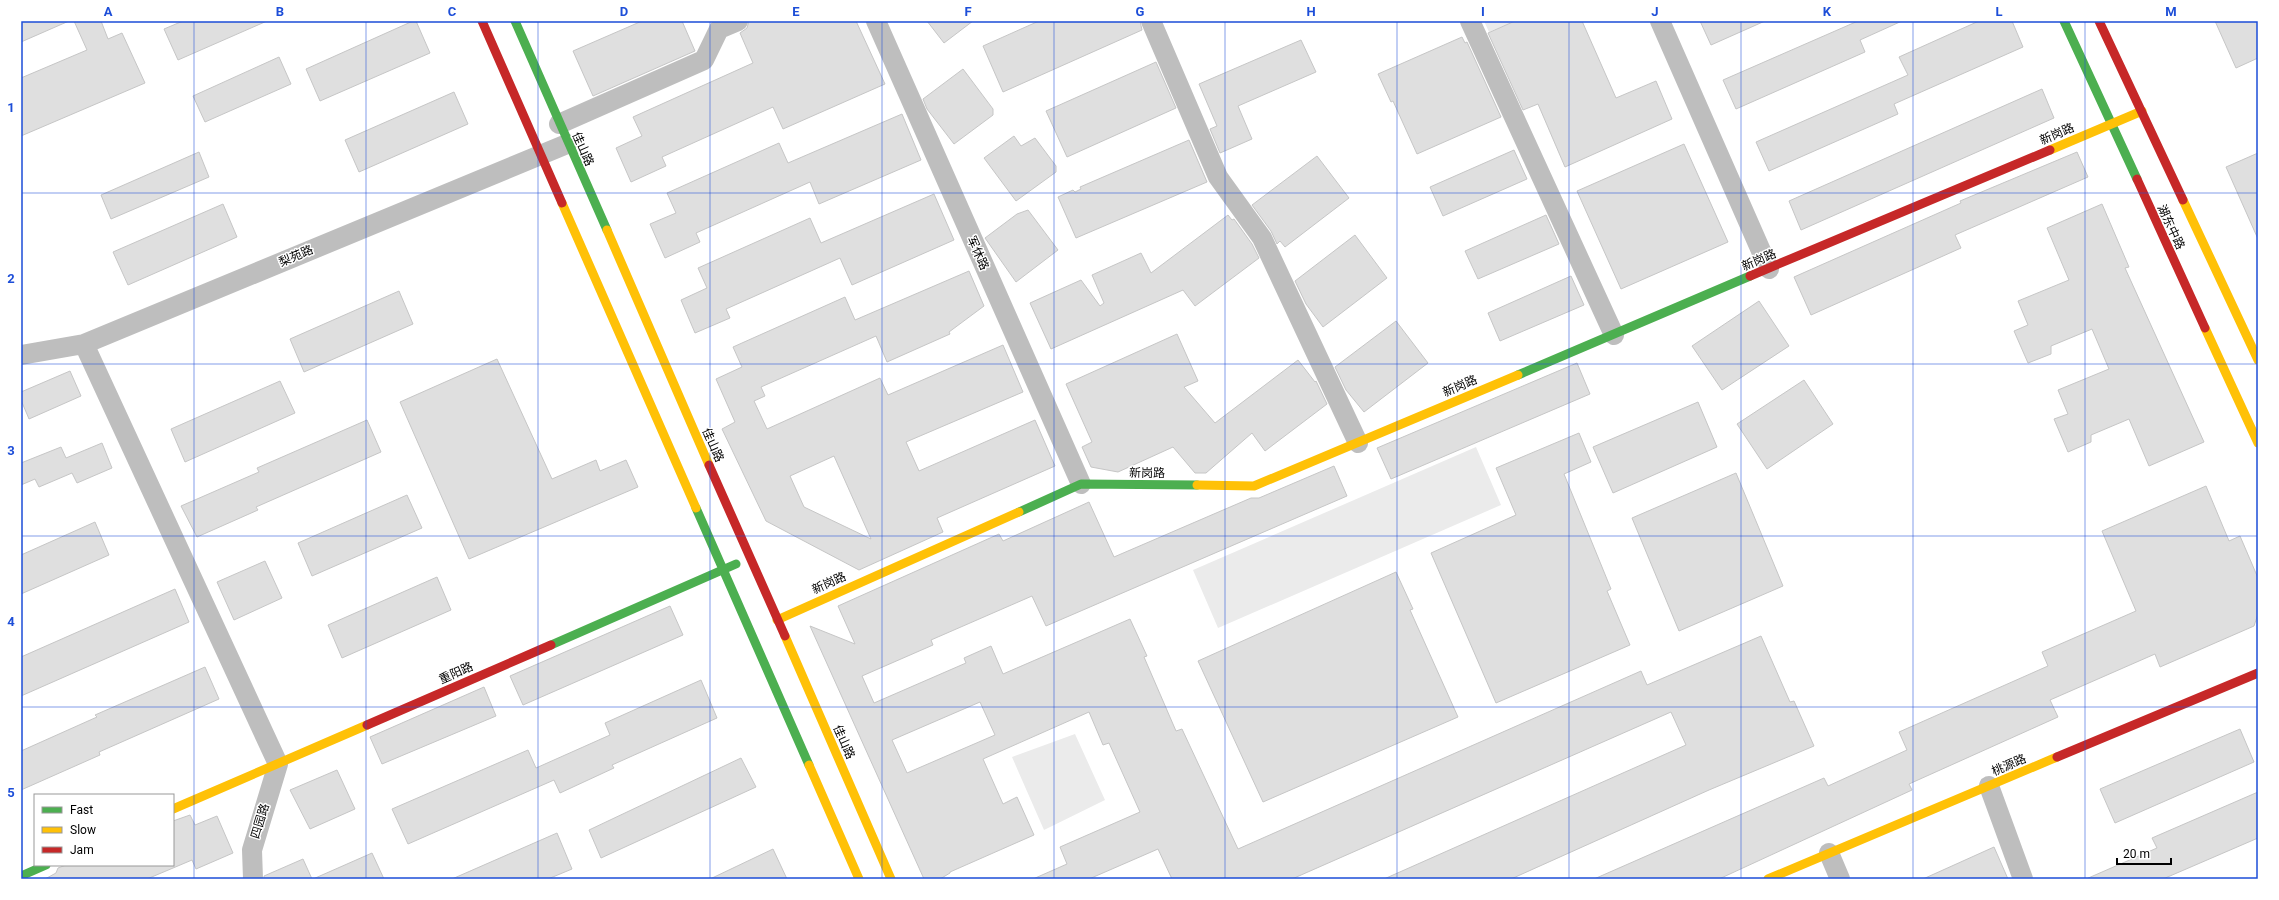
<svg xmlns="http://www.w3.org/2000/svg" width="2279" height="900" viewBox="0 0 2279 900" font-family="Roboto,'Noto Sans SC',sans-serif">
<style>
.green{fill:#ebebeb}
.building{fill:#dfdfdf;stroke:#c6c6c6;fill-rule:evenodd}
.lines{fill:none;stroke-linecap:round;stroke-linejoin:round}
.street{stroke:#bebebe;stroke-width:20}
.fast{stroke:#4caf50;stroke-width:9}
.slow{stroke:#ffc107;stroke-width:9}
.jam{stroke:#c62828;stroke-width:9}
.grid{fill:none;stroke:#1d4ed8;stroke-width:1;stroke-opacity:0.55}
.labels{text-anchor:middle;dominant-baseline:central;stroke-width:3;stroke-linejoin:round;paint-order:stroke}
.street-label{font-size:12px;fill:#000;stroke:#fff}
.neatline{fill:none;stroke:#1d4ed8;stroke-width:1.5}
.grid-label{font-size:13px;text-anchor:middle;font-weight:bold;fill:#1d4ed8}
</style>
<rect width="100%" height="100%" fill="#fff"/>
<!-- green -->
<path class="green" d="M1484 21H1515L1489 32Z
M1476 447 1501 505 1218 628 1193 570Z
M1075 734 1105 800 1044 830 1012 757Z"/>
<!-- building -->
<path class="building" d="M21 21H69L21 42Z
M74 21H101L108 39 122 33 145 83 21 136V78L87 50Z
M183 21H267L178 60 164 29Z
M413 21H416L430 53 320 101 306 69Z
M642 21H682L695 51 593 96 573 51Z
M749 21H856L885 84 783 129 773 107 662 157 666 166 631 182 616 148 642 136 633 117 753 63 740 33 747 28Z
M927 21H973L944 43Z
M1039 21H1140L1142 30 1003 92 983 46Z
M1515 21H1582L1616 98 1656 81 1672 119 1565 167 1538 104 1523 110 1488 33Z
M1700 21H1765L1711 45Z
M1858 21H1902L1860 40 1865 52 1736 109 1723 80Z
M1979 21H2012L2023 47 1894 104 1898 114 1769 171 1756 142 1908 75 1899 57Z
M2215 21H2258V58L2236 68Z
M1462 37 1465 43 1467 42 1501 117 1417 154 1393 101 1391 102 1378 74Z
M1301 40 1316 72 1238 106 1252 139 1220 153 1210 129 1217 126 1199 84Z
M279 57 291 84 205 122 193 96Z
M1156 62 1176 108 1067 157 1046 111Z
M963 69 993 109V115L954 144 927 109 923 99Z
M2042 89 2054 118 1801 230 1789 201Z
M454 92 468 124 359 172 345 140Z
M902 114 921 160 819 204 810 182 696 233 700 242 665 258 650 224 676 213 667 193 779 143 788 163Z
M1014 136 1021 146 1035 138 1056 166V172L1016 201 984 158Z
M1189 140 1207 182 1076 238 1058 197 1073 190 1075 192 1081 189 1080 187Z
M1684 144 1728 242 1621 289 1577 191Z
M1514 150 1527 179 1443 216 1430 187Z
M199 152 209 177 111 219 101 195Z
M2077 152 2088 177 1955 235 1961 248 1811 315 1794 277 1961 203 1960 201Z
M2258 153V239L2226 167Z
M1317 156 1349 198 1285 247 1280 241 1277 244 1271 231 1252 205Z
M934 194 954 240 852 285 840 258 726 309 730 318 695 333 681 300 707 288 698 268 810 218 821 243Z
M223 204 237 237 128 285 113 252Z
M2102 204 2129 267 2125 268 2204 442 2149 466 2129 419 2091 435V442L2068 452 2054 419 2068 414 2058 390 2109 369 2092 329 2051 346V354L2028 363 2014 331 2028 325 2018 301 2069 280 2047 228Z
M1028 210 1058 250 1016 282 985 238 1017 214Z
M1228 215 1232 220 1234 219 1252 244 1259 258 1195 306 1183 290 1051 349 1030 303 1081 280 1100 306 1104 303 1092 275 1141 253 1151 273Z
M1546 215 1559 244 1478 279 1465 251Z
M1355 235 1387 278 1323 327 1306 304 1295 281Z
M969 271 984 306 949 332 950 334 887 362 876 336 761 387 765 396 754 401 767 429 880 378 888 395 1003 345 1023 392 906 442 919 471 1035 420 1055 466 937 518 943 532 859 570 766 521 722 429 735 422 716 379 742 367 733 347 845 297 855 320ZM834 456 871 539 804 507 790 476Z
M1571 276 1584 305 1500 341 1488 313Z
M399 291 413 324 304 372 290 339Z
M1759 301 1789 346 1722 390 1692 346Z
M1396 321 1428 363 1364 412 1346 390 1335 367Z
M1177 334 1198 381 1184 387 1215 423 1298 360 1315 382 1316 381 1327 404 1265 451 1252 433 1206 473H1195L1173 447 1118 472 1091 467 1082 447 1092 442 1066 384Z
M497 359 552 479 596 460 600 471 626 460 638 487 469 559 400 402Z
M1577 363 1590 394 1391 479 1377 448Z
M70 371 81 396 29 419 21 400V392Z
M1804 380 1833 424 1767 469 1737 424Z
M280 381 295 413 185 462 171 429Z
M1698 402 1717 447 1613 493 1593 447Z
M367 420 381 452 256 507 258 510 197 537 181 506 259 472 257 468Z
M1579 433 1591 462 1564 474 1611 589 1607 591 1630 645 1496 703 1431 553 1516 515 1496 468Z
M102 443 112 468 77 483 72 473 39 487 35 479 21 485V463L61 447 66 458Z
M1334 466 1347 496 1046 626 1032 596 931 640 933 645 862 676 874 703 966 663 964 658 991 646 1003 674 1130 619 1147 656 1144 657 1176 731 1182 729 1238 849 1641 671 1647 685 1761 636 1790 702 1794 701 1814 746 1709 790 1511 879H1384L1686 745 1671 712 1292 879H1172L1158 849 1089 879H1033L1067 864 1060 847 1140 812 1109 743 1103 745 1089 712 983 759 1003 804 1017 797 1034 835 950 872V873L940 879H924L810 626 855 644 838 606 999 534 1003 541 1089 502 1114 557 1251 498H1259ZM980 702 995 735 907 773 892 740Z
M1736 473 1783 586 1679 631 1632 518Z
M2206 486 2229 541 2240 536 2258 578V614L2254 626 2160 667 2155 654 2050 700 2058 717 1909 784 1912 790 1719 879H1594L1824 778 1828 786 1907 750 1899 732 2048 666 2042 652 2136 611 2102 531Z
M407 495 422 528 312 576 298 543Z
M95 522 109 555 21 594V555Z
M265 561 282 598 234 620 217 582Z
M1396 572 1413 609 1410 610 1458 717 1263 802 1198 661Z
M437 577 451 610 342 658 328 625Z
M175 589 189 622 21 696V657Z
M670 606 683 635 523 705 510 676Z
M205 667 219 699 99 752 100 755 21 790V751L97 717 95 715Z
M701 680 717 718 612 765 614 768 560 793 554 780 408 844 392 809 528 750 536 768 610 735 605 723Z
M484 687 496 716 382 764 370 737Z
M2240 729 2254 762 2115 823 2100 789Z
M741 758 756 787 601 858 589 830Z
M337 770 355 809 310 829 290 790Z
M2258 792V838L2163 879H2086L2157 848 2152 838Z
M190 815 195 825 217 816 233 853 196 869 192 860 147 879H45L56 873 58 868 66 865H173V821Z
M557 833 572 869 548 879H452Z
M1994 847 2008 879H1923Z
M773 849 787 879H710Z
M372 853 384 879H313Z
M303 859 312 879H264V876Z"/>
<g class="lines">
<!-- street -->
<path class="street" d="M876 21 1081 484
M1151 21 1218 177 1262 238 1358 443
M1470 21 1614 335
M1660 21 1769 269
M559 124 704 60 719 29 738 21
M84 344 278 764 252 850 253 879
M21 355 84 344 567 144
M1989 786 2023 879
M1829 853 1840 879"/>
<!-- fast -->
<path class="fast" d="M515 21 607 230
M2064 21 2137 179
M1518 375 1750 276
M696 508 809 765
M1019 512 1081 484 1197 485
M551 645 736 564
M21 876 46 865"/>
<!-- slow -->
<path class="slow" d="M2050 150 2142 111
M2183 200 2258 360
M562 203 696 508
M607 230 709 465
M2205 328 2258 443
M1197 485 1254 486 1518 375
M777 620 1019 512
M785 636 891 879
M809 765 859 879
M173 809 367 725
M1768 879 2057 757"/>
<!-- jam -->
<path class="jam" d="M482 21 562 203
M2099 21 2183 200
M2137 179 2205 328
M1750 276 2050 150
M709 465 785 636
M367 725 551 645
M2057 757 2258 673"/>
</g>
<!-- grid -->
<path class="grid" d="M194 21V879M366 21V879M538 21V879M710 21V879M882 21V879M1054 21V879M1225 21V879M1397 21V879M1569 21V879M1741 21V879M1913 21V879M2085 21V879M21 193H2258M21 364H2258M21 536H2258M21 707H2258"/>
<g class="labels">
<!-- street labels -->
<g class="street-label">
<text transform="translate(2057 134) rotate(-23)">新岗路</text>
<text transform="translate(583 149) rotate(66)">佳山路</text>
<text transform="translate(2171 227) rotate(65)">湖东中路</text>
<text transform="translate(978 253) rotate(66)">军休路</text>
<text transform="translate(296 256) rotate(-23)">梨苑路</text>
<text transform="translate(1759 260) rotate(-23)">新岗路</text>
<text transform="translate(1460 386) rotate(-23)">新岗路</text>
<text transform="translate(713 445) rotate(66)">佳山路</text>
<text transform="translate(1147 473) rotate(1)">新岗路</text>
<text transform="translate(829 583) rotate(-24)">新岗路</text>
<text transform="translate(456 673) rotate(-24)">重阳路</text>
<text transform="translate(844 742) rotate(66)">佳山路</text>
<text transform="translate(2009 765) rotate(-23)">桃源路</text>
<text transform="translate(260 821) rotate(-73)">四园路</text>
</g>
</g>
<!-- border -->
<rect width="2279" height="900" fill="none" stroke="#ffffff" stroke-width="44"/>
<!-- legend -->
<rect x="34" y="794" width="140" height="72" fill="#ffffff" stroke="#999999"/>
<rect x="42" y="807" width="20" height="6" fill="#4caf50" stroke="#999999"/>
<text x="70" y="814" font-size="12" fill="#000000">Fast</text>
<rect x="42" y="827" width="20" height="6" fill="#ffc107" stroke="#999999"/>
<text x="70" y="834" font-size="12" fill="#000000">Slow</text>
<rect x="42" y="847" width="20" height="6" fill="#c62828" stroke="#999999"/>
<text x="70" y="854" font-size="12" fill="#000000">Jam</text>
<!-- scale -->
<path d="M2117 858v6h54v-6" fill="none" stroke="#000000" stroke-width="2"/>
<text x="2123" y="858" font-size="12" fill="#000000" stroke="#ffffff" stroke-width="3" paint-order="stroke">20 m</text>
<rect x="22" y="22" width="2235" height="856" class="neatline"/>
<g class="grid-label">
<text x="108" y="16">A</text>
<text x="280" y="16">B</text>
<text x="452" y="16">C</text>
<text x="624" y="16">D</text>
<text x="796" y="16">E</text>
<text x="968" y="16">F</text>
<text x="1140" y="16">G</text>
<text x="1311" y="16">H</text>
<text x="1483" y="16">I</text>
<text x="1655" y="16">J</text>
<text x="1827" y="16">K</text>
<text x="1999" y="16">L</text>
<text x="2171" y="16">M</text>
<text x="11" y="112">1</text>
<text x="11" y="283">2</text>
<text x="11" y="455">3</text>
<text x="11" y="626">4</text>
<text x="11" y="797">5</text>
</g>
</svg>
